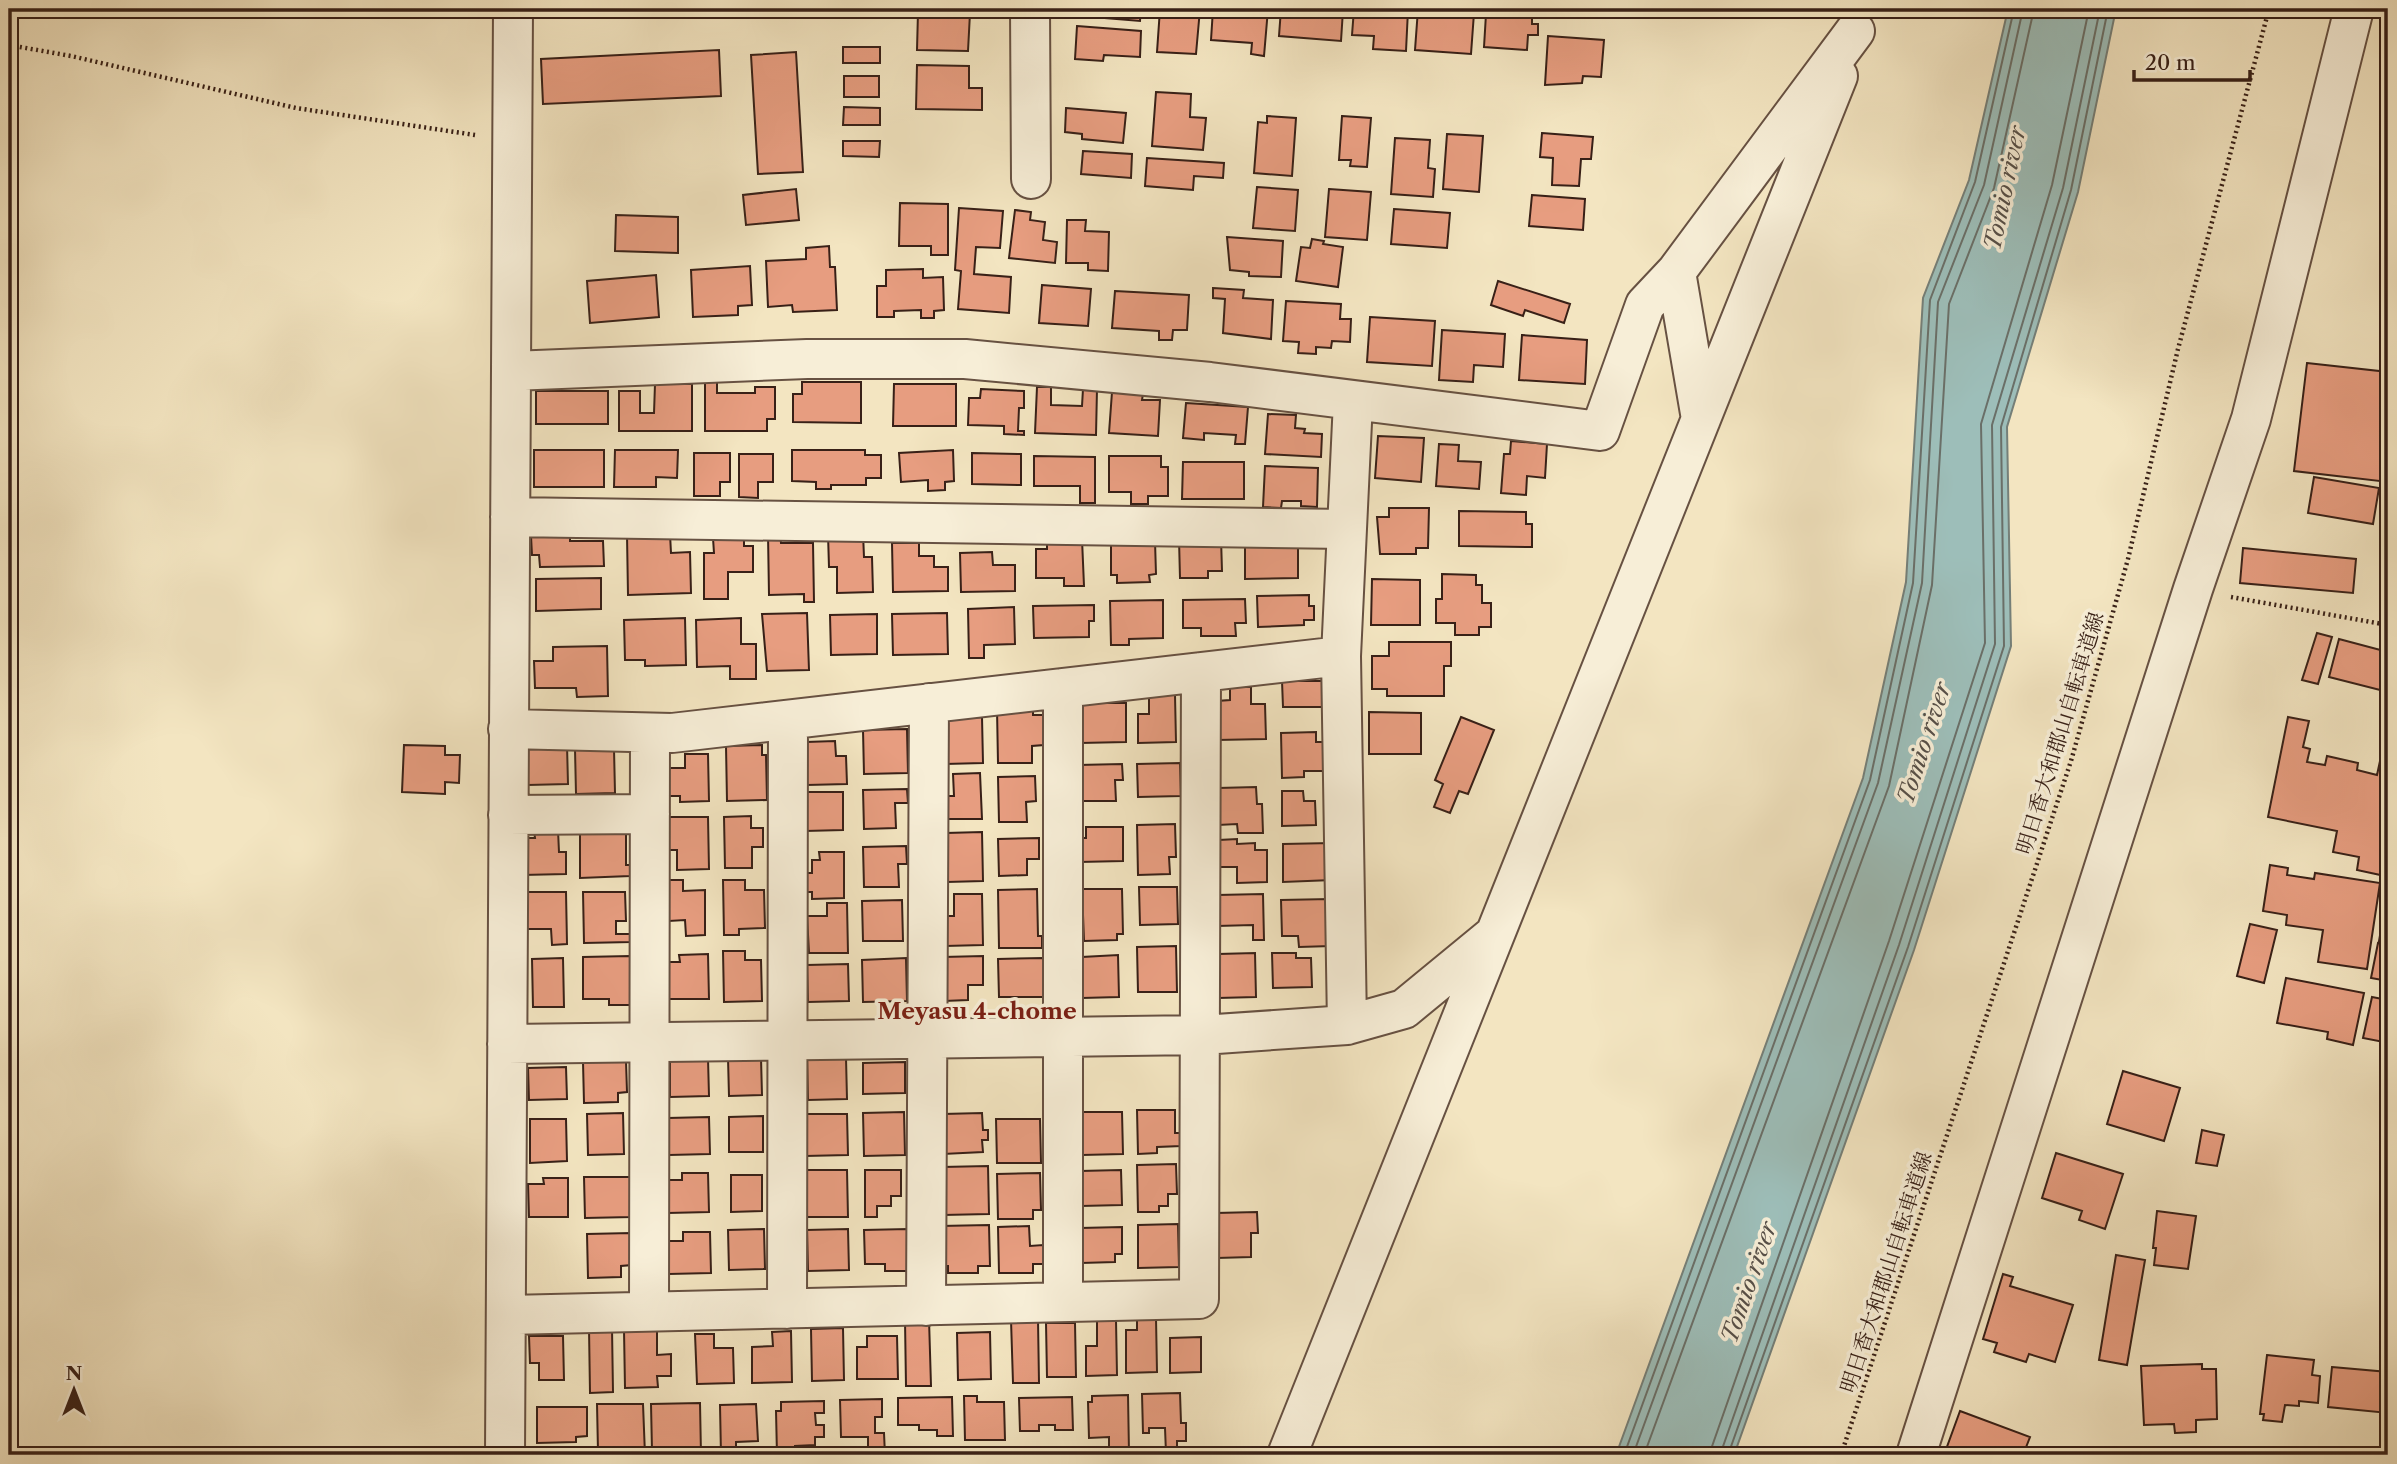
<svg xmlns="http://www.w3.org/2000/svg" width="2397" height="1464" viewBox="0 0 2397 1464" font-family="'Libre Caslon Text','Noto Serif JP',serif">
<style>
.water{fill:#9dbeb9;stroke:#757f78;stroke-width:2}
.lines{fill:none;stroke-linecap:round;stroke-linejoin:round}
.shore{stroke:#6a6f68;stroke-width:2}
.building{fill:#e79d80;stroke:#382017;stroke-width:2}
.minor-casing{stroke:#675142;stroke-width:42}
.path{stroke:#382017;stroke-width:4.5;stroke-dasharray:2 3.5;stroke-linecap:butt}
.minor{stroke:#f7eed7;stroke-width:38}
.labels{text-anchor:middle;dominant-baseline:central;stroke-width:7;stroke-linejoin:round;paint-order:stroke}
.street-label{font-size:21px;fill:#382017;stroke:#f7eed7}
.water-label{font-size:23px;font-style:italic;fill:#564f48;stroke:#f7eed7}
.neighbourhood-label{font-size:23px;font-weight:bold;fill:#7a1f14;stroke:#f7eed7}
</style>
<rect width="100%" height="100%" fill="#f3e5c1"/>
<filter id="stains"><feTurbulence type="fractalNoise" baseFrequency=".00286" numOctaves="4"/><feColorMatrix values="0 0 0 0 .2 0 0 0 0 .09 0 0 0 0 .02 0 0 0 .5 -.17"/></filter>
<radialGradient id="worn" r=".72"><stop offset=".6" stop-color="#630" stop-opacity="0"/><stop offset="1" stop-color="#630" stop-opacity=".3"/></radialGradient>
<!-- water -->
<path class="water" d="M2008 9H2116L2078 192 2007 427 2011 646 1914 950 1734 1455H1616L1863 778 1906 582 1923 298 1969 180Z"/>
<g class="lines">
<!-- shore -->
<path class="shore" d="M1624 1455 1870 780 1913 583 1930 300 1975 182 2014 9
M1633 1455 1878 783 1922 583 1938 302 1984 185 2023 9
M1644 1455 1889 786 1932 585 1949 304 1994 188 2034 9
M1709 1455 1889 941 1985 643 1981 424 2052 185 2089 9
M1720 1455 1899 945 1995 644 1992 425 2063 188 2100 9
M1728 1455 1908 947 2004 646 2001 427 2071 190 2108 9"/>
</g>
<!-- building -->
<path class="building" d="M1082 9H1141L1140 21 1081 16Z
M1160 9H1200L1196 54 1157 52Z
M1213 9H1268L1264 56 1251 54 1252 43 1211 40Z
M1281 9 1343 10 1341 41 1279 36Z
M1354 9 1408 10 1406 51 1373 49 1374 36 1352 35Z
M1418 9 1474 13 1471 54 1415 50Z
M918 12 970 13 968 51 917 50Z
M1486 14 1532 17V24H1538V35H1528L1527 50 1484 47Z
M1077 26 1141 31 1140 57 1104 55 1103 61 1075 59Z
M1548 36 1604 40 1601 77 1583 76 1582 83 1545 85Z
M843 47H880V63H843Z
M719 50 721 96 543 104 541 59Z
M796 52 803 172 758 174 751 55Z
M917 65 969 66V88H982V110L916 109Z
M844 76H879V97H844Z
M1156 92 1191 94 1190 117 1206 118 1203 150 1152 146Z
M844 107 880 108V125H843Z
M1066 108 1126 113 1123 143 1082 139V134L1065 132Z
M1267 116 1296 118 1292 176 1254 173 1258 122 1267 123Z
M1342 116 1371 118 1367 167 1350 166 1351 160H1339Z
M1542 133 1593 137 1591 159H1581L1579 186 1552 185 1553 158 1540 157Z
M1447 134 1483 136 1479 192 1443 189Z
M1395 138 1430 140 1428 168 1435 169 1433 197 1391 194Z
M843 141H880L879 157 843 156Z
M1083 151 1132 154 1131 178 1081 174Z
M1147 158 1224 163 1223 178 1194 176 1193 190 1145 186Z
M1257 187 1298 190 1295 231 1253 228Z
M796 189 799 220 746 225 743 195Z
M1329 189 1371 192 1367 240 1325 237Z
M1532 195 1585 199 1583 230 1529 226Z
M900 203 948 204V255H931V246H899Z
M959 208 1003 211 1000 248 976 247 974 274 1011 277 1009 313 958 309 961 271 955 270Z
M1394 209 1450 213 1447 248 1391 244Z
M1015 210 1031 212 1030 220 1045 222 1043 240 1057 242 1055 263 1009 258Z
M616 215 678 217V253L615 251Z
M1067 220H1086L1085 231 1109 232 1108 271 1088 270V263H1066Z
M1227 237 1283 241 1281 277 1249 276V272L1230 270Z
M1312 239 1324 241 1323 244 1343 247 1338 287 1296 281 1301 247 1310 248Z
M829 246 830 267H835L837 310 793 312 792 305 768 307 766 261 806 259V248Z
M750 266 752 305 738 306V315L693 317 691 270Z
M923 269V278L943 277 944 310 934 311V318H921V310L894 311V317H877V286H886V270Z
M656 275 659 317 590 323 587 281Z
M1498 281 1570 304 1564 323 1525 310 1523 316 1491 305Z
M1042 285 1091 289 1088 326 1039 323Z
M1213 288 1244 290 1243 298 1273 300 1271 339 1223 333 1225 299 1213 298Z
M1115 291 1189 295 1187 330H1173L1172 340H1159V331L1112 328Z
M1286 301 1341 304 1340 319H1351L1350 342 1332 341 1331 348 1316 347V354L1298 353 1299 342 1283 341Z
M1370 317 1435 321 1432 366 1367 362Z
M1442 330 1505 334 1503 367 1474 365 1473 382 1439 380Z
M1522 335 1587 340 1585 384 1519 380Z
M2307 363 2388 372V482L2294 471Z
M705 382H717V393H755V387H775V419H767V431H705Z
M802 382H861V423L793 422V394H802Z
M655 384H692V431H619V391H640V413H654Z
M894 384H956V426H893Z
M1037 387H1051V405L1082 406 1083 389H1097L1096 435 1035 433Z
M981 389 1024 391V408H1019L1018 431H1024V435L1004 434V426L968 425 969 398H980Z
M536 391H608V424H536Z
M1112 392 1143 394 1142 400H1160L1158 436 1109 433Z
M1186 403 1248 407 1245 444H1235L1236 435 1204 433V440L1183 438Z
M1268 414 1296 415 1295 428 1305 429 1304 433 1322 434 1321 457 1265 454Z
M1378 436 1424 438 1421 482 1375 478Z
M1511 441 1547 444 1545 478 1527 476 1526 495 1501 493 1504 454H1510Z
M1439 444 1459 445 1458 461 1481 462 1479 489 1436 486Z
M534 450H604V487H534Z
M615 450H678L677 478 656 477V487H614Z
M792 450H865V455H881V478H866V485H831V489H816V482L792 481Z
M953 450 954 481 945 482V490L928 491V480L901 482 899 453Z
M694 453H730V482H720V496H694Z
M972 453 1021 454V485L972 484Z
M739 454H773V482H758V498L739 497Z
M1034 456 1095 457V503H1080V486H1034Z
M1109 456H1161V467H1168V496H1148V504H1131V492H1109Z
M1183 462H1244V499H1182Z
M1265 466 1318 468 1317 507 1301 506V501H1282L1281 508 1263 507Z
M2314 477 2379 488 2373 524 2308 513Z
M1389 508H1429L1428 548H1416V554H1380L1377 517H1389Z
M1459 511 1526 512V524H1532V547L1459 546Z
M863 533 864 557H872L873 592 837 593V567H829L828 534Z
M670 534 671 553 690 552 691 593 628 595 627 535Z
M768 534H780L781 543H813L814 602H804V594L769 595Z
M531 536H570V541H603L604 566 540 567 539 555H532Z
M744 537V546H753V572H728V599H704V553H714L713 538Z
M1221 538 1222 571H1208V578H1180L1179 539Z
M1082 539 1084 586H1064V578H1036V549H1047V540Z
M1155 541 1156 574 1149 575 1150 582 1117 583V575H1111V542Z
M892 543H919V556H934V567H948V591L893 592Z
M1298 545V578L1245 579V546Z
M2243 548 2356 559 2353 593 2240 583Z
M992 552 993 565H1015V591L961 592 960 553Z
M1442 574 1476 575V585H1482V603H1491V627H1479V635H1455V623H1436V599H1442Z
M601 578V609L536 611V579Z
M1372 579 1420 580V625H1371Z
M1309 595V606H1314V620H1304V625L1258 627 1257 596Z
M1245 599 1246 623H1235L1236 636H1201V628H1183V600Z
M1163 600V638L1129 639V645H1111L1110 601Z
M1094 605V621H1089V637L1034 638 1033 606Z
M1014 607 1015 644 984 645V658H969L968 609Z
M807 613 809 670 767 671 762 614Z
M947 613 948 654 893 655 892 614Z
M877 614V654L831 655 830 615Z
M685 618 686 665 645 666V660H625L624 620Z
M741 618V644H756V679H730V666L697 667 696 620Z
M2317 633 2332 637 2318 684 2302 680Z
M2339 639 2388 652 2384 691 2329 677Z
M1389 642H1451V666H1444V696H1387V689H1372V656H1389Z
M607 646 608 696 577 697 576 688H535L534 661H553V647Z
M1282 681H1324V707H1283Z
M1230 687H1251V704H1265L1266 739 1217 740V701L1230 700Z
M1149 695H1175L1176 742 1138 743V714H1149Z
M1079 703H1126V742L1080 743Z
M997 709H1033V715H1043L1044 745 1032 746V763H998Z
M1369 712 1421 713V754H1369Z
M982 717 983 763 945 764 944 718Z
M1461 717 1494 730 1468 794 1459 791 1450 813 1434 807 1443 784 1435 780Z
M2288 717 2309 721 2303 747 2310 749 2307 762 2325 765 2327 756 2358 763 2357 770 2377 775 2380 761 2388 762V859L2385 876 2357 870 2359 857 2333 852 2337 831 2268 817Z
M907 729 908 773 864 774 863 730Z
M1316 732V742H1325V771H1304V777L1282 778 1281 733Z
M835 741 836 756H846L847 784 807 785 806 742Z
M404 745 445 746V755H460L459 783 445 782V794L402 792Z
M567 745 568 784 528 785 527 746Z
M762 745V755H766L767 800 727 801 726 746Z
M575 749H614L615 793 576 794Z
M685 754H708L709 801 680 802V796H667V768H685Z
M1180 763 1181 796 1138 797 1137 764Z
M1122 764 1123 780H1115L1116 801H1078V765Z
M980 773 982 819H948V796H954L953 774Z
M1035 776 1036 801 1026 802 1027 822H999L998 777Z
M1256 787 1257 804H1262L1263 833H1238L1237 824 1218 825V788Z
M907 789 908 803H895L896 828 864 829 863 790Z
M1282 791H1303L1304 801H1315L1316 825 1282 826Z
M804 792H843V830L805 831Z
M751 816V828H763V847H752V868H725L724 817Z
M669 817H708L709 869 677 870V850H669Z
M1175 824 1176 857H1169L1170 874 1138 875 1137 825Z
M626 827V865H630V876L580 878V828Z
M1086 827H1123V861L1079 862 1078 838H1086Z
M558 830 559 852H566V874L522 875V838H535L534 831Z
M982 832 983 881 947 882 946 833Z
M1039 838V859H1027V875L999 876 998 839Z
M1237 839V844L1255 843V850H1267V882L1237 883V867H1220L1219 840Z
M1332 843V880L1283 882V844Z
M906 846 907 864H898L899 887H864L863 847Z
M819 852H844V898L812 899V892H804V873H812V860H820Z
M2270 865 2288 868 2287 875 2314 879 2315 873 2380 883 2367 969 2318 962 2323 930 2286 925 2287 915 2263 911Z
M668 880H683V891L705 890V935L686 936 685 920 669 921Z
M723 880H745V890H764L765 928 739 929V935H724Z
M1139 887H1177L1178 924 1140 925Z
M1037 889 1038 936H1042V948H999L998 890Z
M1082 889H1122L1123 934H1117V940L1084 941Z
M525 892H566L567 944 552 945 551 929H526Z
M583 892H625L626 921H616V934H631V942L584 943Z
M954 894H982L983 945 945 946V916H954Z
M1263 894 1264 940H1253V925L1217 926V895Z
M1330 899 1331 946 1299 947 1298 936H1282L1281 900Z
M902 900 903 941H863L862 901Z
M827 903H847L848 953H809L807 916H827Z
M2383 918 2388 919V942L2379 941Z
M2250 924 2277 930 2264 983 2237 976Z
M2378 943 2388 945V981L2371 978Z
M1176 946 1177 992H1138L1137 947Z
M723 951H745V960H761L762 1001 724 1002Z
M1255 953 1256 997 1218 998V954Z
M1272 953H1296V958H1311L1312 987 1273 988Z
M708 954 709 999H669L668 962H680L679 955Z
M1118 955 1119 997 1082 998V957Z
M630 956 631 1005H609V999H583V957Z
M983 956V985H968V1000L944 1001 943 957Z
M563 958 564 1007H533L532 959Z
M906 958 907 1001 863 1002 862 960Z
M1043 958 1044 997H999L998 959Z
M848 964 849 1001 808 1002 807 965Z
M2286 978 2364 993 2353 1045 2327 1039 2328 1032 2277 1023Z
M2372 997 2388 1000V1056L2382 1054 2384 1042 2363 1038Z
M670 1058H708L709 1096 670 1097Z
M728 1058H761L762 1095 729 1096Z
M807 1058H846L847 1099 808 1100Z
M626 1061 627 1092 618 1093V1102L584 1103 583 1062Z
M905 1062V1093L863 1094V1063Z
M566 1067 567 1099 529 1100 528 1068Z
M2123 1071 2180 1088 2164 1141 2107 1124Z
M1137 1110H1175V1133H1181V1146L1157 1147V1153L1138 1154Z
M904 1112 905 1155 864 1156 863 1113Z
M1081 1112H1122L1123 1154 1082 1155Z
M623 1113 624 1154 588 1155 587 1114Z
M982 1113 983 1130H988V1140H982L983 1152 943 1154V1114Z
M804 1114H847L848 1155 805 1156Z
M763 1116V1152H729V1117Z
M709 1117 710 1154 669 1155 668 1118Z
M530 1119H566L567 1161 530 1163Z
M996 1119H1040L1041 1163H997Z
M2202 1130 2224 1135 2217 1166 2196 1163Z
M2056 1153 2123 1174 2105 1229 2079 1220 2082 1211 2042 1198Z
M1176 1164 1177 1194H1168V1206H1159V1212H1138L1137 1165Z
M988 1166 989 1214 943 1215 942 1167Z
M804 1170H847L848 1217H805Z
M865 1170H901V1196H891V1206H877V1217H865Z
M1121 1170 1122 1205 1081 1206 1080 1171Z
M682 1173H708L709 1212 668 1213V1180H682Z
M1040 1173 1041 1210H1033V1219H998L997 1174Z
M731 1175H762V1211L731 1212Z
M584 1177H631L632 1217 585 1218Z
M543 1178H568V1217H529L528 1184H544Z
M2157 1211 2196 1216 2188 1269 2154 1265 2156 1248H2153Z
M1257 1212 1258 1233H1251V1257L1217 1258 1216 1213Z
M1178 1224 1179 1267 1138 1268V1225Z
M989 1225 990 1266H978V1273H948V1266H941L940 1226Z
M1029 1226 1030 1246 1043 1245V1264H1033V1273H999L998 1227Z
M1122 1227V1254H1115V1262L1081 1263 1080 1228Z
M764 1229 765 1269 729 1270 728 1230Z
M848 1229 849 1270 808 1271 807 1230Z
M908 1229 909 1271H885V1264H865L864 1230Z
M683 1232H710L711 1273 669 1274 668 1241H683Z
M631 1233 632 1265 621 1266V1277L588 1278 587 1234Z
M2116 1255 2145 1260 2127 1365 2099 1360Z
M2003 1274 2013 1277 2010 1286 2073 1305 2055 1362 2029 1354 2026 1362 1994 1352 1997 1343 1983 1339Z
M1156 1318 1157 1372 1126 1373V1330H1137V1319Z
M929 1319 931 1386H906L905 1320Z
M1038 1319 1039 1383H1013L1011 1320Z
M1116 1320 1117 1375 1086 1376V1346H1097V1321Z
M1046 1323H1075L1076 1377H1047Z
M589 1328H612L613 1392 590 1393Z
M843 1328 844 1380 812 1381 811 1329Z
M624 1330H657V1355L671 1354V1376H657L658 1387 625 1388Z
M791 1331 792 1382 752 1383V1347L773 1346 772 1332Z
M990 1332 991 1379 958 1380 957 1333Z
M695 1334H714V1348H733L734 1383 697 1384Z
M529 1336H563L564 1380H539V1363H530Z
M867 1336H897L898 1379H857V1347H867Z
M1201 1337V1372L1170 1373V1338Z
M2267 1355 2314 1360 2312 1375 2320 1376 2318 1403 2299 1401V1406L2285 1405 2282 1422 2263 1420 2264 1414H2260Z
M2202 1364V1369H2216L2217 1419 2196 1420V1432L2175 1433 2174 1424 2144 1425 2141 1366Z
M2332 1367 2388 1372V1413L2328 1407Z
M1180 1393 1181 1423H1186V1441H1177V1453H1166L1165 1428H1149V1433H1143L1142 1394Z
M1128 1395 1129 1453H1109V1437L1089 1438 1088 1402H1092V1396Z
M964 1396H977V1402H1004L1005 1440H965Z
M952 1397 953 1436H937V1430H919V1425H898V1398Z
M1072 1397 1073 1430H1055V1425H1039V1431H1020L1019 1398Z
M882 1399V1417H875V1433H884L885 1455H868V1437H841L840 1400Z
M824 1401V1413H815L816 1425H824V1437H815V1445L795 1446V1455H777L776 1411H781V1402Z
M700 1403 701 1455H664V1451H652L651 1404Z
M597 1404H643L645 1455H628V1451H598Z
M756 1404 758 1441 736 1442V1455H721L720 1405Z
M537 1407H587V1436L576 1437V1442L537 1443Z
M1960 1411 2030 1437 2023 1455H1944Z
M2089 1447 2146 1449 2145 1455H2089Z"/>
<g class="lines">
<!-- minor casing -->
<g class="minor-casing">
<path id="minor" d="M1030 9 1031 179
M1676 272 1701 419
M512 371 807 359H965L1210 382 1600 431 1645 305 1676 272 1855 31
M510 517 1347 529
M1063 688V1302
M508 729 672 733 1341 656
M508 815 650 814
M1347 1025 1341 656 1353 401
M507 1044 1202 1035 1347 1025 1404 1009 1494 935
M926 1306 929 703
M787 1309 788 720
M649 1311 650 733
M506 1315 1199 1299 1201 672
M505 1455 513 9
M1287 1455 1838 76
M1916 1455 2193 589 2251 419 2354 9"/>
</g>
<!-- path -->
<path class="path" d="M9 45 71 56 296 108 475 135
M2231 597 2388 625
M1841 1455 2071 761 2128 559 2178 349 2269 9"/>
<!-- minor -->
<use href="#minor" class="minor"/>
</g>
<g class="labels">
<!-- street labels -->
<g class="street-label">
<text transform="translate(2060 733) rotate(-73)">明日香大和郡山自転車道線</text>
<text transform="translate(1886 1272) rotate(-72)">明日香大和郡山自転車道線</text>
</g>
<!-- water labels -->
<g class="water-label">
<text transform="translate(2005 188) rotate(-78)">Tomio river</text>
<text transform="translate(1924 743) rotate(-72)">Tomio river</text>
<text transform="translate(1749 1282) rotate(-71)">Tomio river</text>
</g>
<!-- neighbourhood labels -->
<g class="neighbourhood-label">
<text x="977" y="1011">Meyasu 4-chome</text>
</g>
</g>
<!-- margin -->
<rect width="2397" height="1464" fill="none" stroke="#f3e5c1" stroke-width="35"/>
<rect x="10" y="10" width="2376" height="1443" fill="none" stroke="#382017" stroke-width="3.5"/>
<rect x="18" y="18" width="2362" height="1429" fill="none" stroke="#382017" stroke-width="2"/>
<!-- north arrow -->
<g transform="translate(74 1390)" stroke="#f7eed7" stroke-width="5" paint-order="stroke">
<path d="M0-5L12 26L0 18L-12 26Z" fill="#382017"/>
<text y="-10" font-size="19" font-weight="bold" text-anchor="middle" fill="#382017">N</text>
</g>
<!-- scale -->
<path d="M2134 70v10h116v-10" fill="none" stroke="#382017" stroke-width="3.5"/>
<text x="2145" y="70" font-size="21" fill="#382017" stroke="#f7eed7" stroke-width="5" paint-order="stroke">20 m</text>
<rect width="100%" height="100%" filter="url(#stains)"/>
<rect width="100%" height="100%" fill="url(#worn)"/>
</svg>
